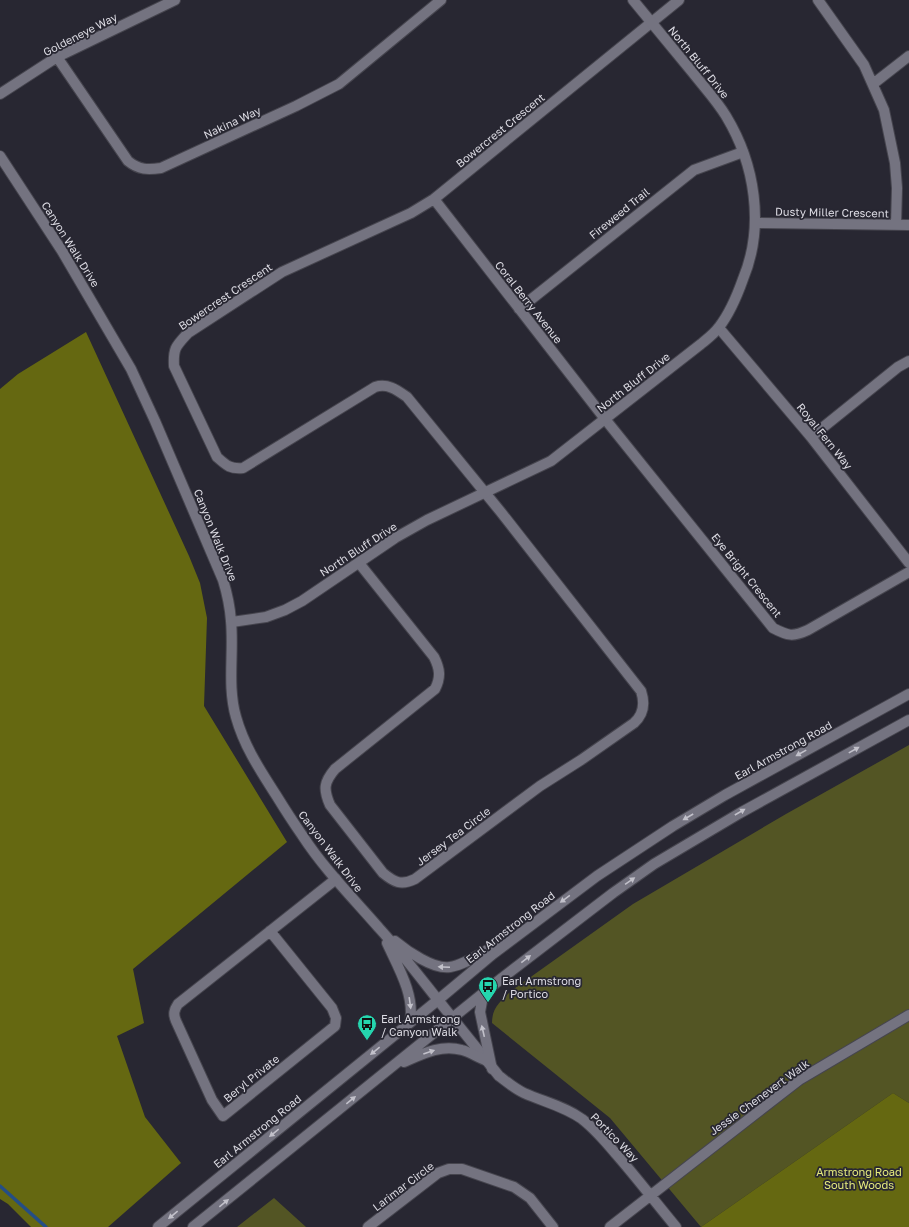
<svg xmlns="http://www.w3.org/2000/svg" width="909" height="1227" viewBox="0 0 909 1227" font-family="'Golos Text',sans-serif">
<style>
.green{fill:#535524}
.forest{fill:#656811}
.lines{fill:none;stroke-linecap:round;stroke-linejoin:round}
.stream{stroke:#254e85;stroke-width:3.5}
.street-casing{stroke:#46454e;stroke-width:12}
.secondary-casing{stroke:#46454e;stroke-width:12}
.street{stroke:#747380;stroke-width:10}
.secondary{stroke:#747380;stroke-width:10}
.oneway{fill:#c2c1ca}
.labels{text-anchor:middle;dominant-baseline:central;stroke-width:3.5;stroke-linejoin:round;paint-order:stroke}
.street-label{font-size:11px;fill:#dcdbe3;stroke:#282732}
.poi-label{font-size:11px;fill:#dcdbe3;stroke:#282732;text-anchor:start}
.park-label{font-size:11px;fill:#e4e97c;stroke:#282732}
</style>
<rect width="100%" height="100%" fill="#282732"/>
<!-- green -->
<path class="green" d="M909 745V1103L893 1093 701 1227 610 1118 492 1023C492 1007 501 1001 511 991L633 904 786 814Z
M274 1198 306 1227H237Z"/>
<!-- forest -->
<path class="forest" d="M86 332 189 556 200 583 207 618 204 706 287 842 133 969 144 1023 117 1036 145 1117 181 1163 108 1227H31L8 1204 0 1199V389L18 374Z
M893 1093 909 1103V1227H701Z"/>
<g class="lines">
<!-- stream -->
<path class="stream" d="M0 1186 46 1227"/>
<!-- street casing -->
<g class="street-casing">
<path id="street" d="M818 0 864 65 884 110 895 163 897 188 896 225
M57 57 128 161C139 170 148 170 161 168L296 106 339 84 441 0
M873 84 909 56
M0 94 57 57 175 0
M434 199 605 419 773 628C788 636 793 637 808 630L909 572
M755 223 909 225
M519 309 694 170 743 152
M719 328 811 437 909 563
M811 437 898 367 909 361
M359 563 434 657C440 669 441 677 435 689L335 769C324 782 323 789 330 805L383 873C394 882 401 886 415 879L540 786 581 760 634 723C644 714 645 703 641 691L500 511 407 397C397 390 388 383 375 387L243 468C230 469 227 466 217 457L174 366C173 348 176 346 188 333L282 272 411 213 434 199 679 0
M270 931 332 1008 336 1018 335 1026 223 1116 212 1100 176 1021C173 1014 174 1010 178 1004L336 879
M438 1000 499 1076C507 1082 515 1089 524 1093 544 1102 564 1106 582 1119 595 1129 606 1142 616 1154 637 1178 656 1203 676 1227
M368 1227 438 1173 449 1169H462L514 1187 530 1198 553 1227
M610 1227 799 1080 909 1015"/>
</g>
<!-- secondary casing -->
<g class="secondary-casing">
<path id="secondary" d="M0 156 62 251 131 369 155 421 223 580C227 593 230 607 231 621 234 653 227 686 236 717 244 746 260 770 276 795 284 808 293 822 302 835 324 869 353 898 379 928 400 951 419 976 438 1000
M232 622 266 617 285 610 302 601 395 538 427 520 551 461 701 344C707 339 714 334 719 327 730 313 737 296 743 279 765 226 755 164 726 116 717 101 704 87 693 73 673 49 653 24 633 0
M395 941C407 951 434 970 450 967 467 964 484 951 500 943
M387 943C398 967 415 995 410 1022
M485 991 482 1001 480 1012 492 1069
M404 1062C422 1054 441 1044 462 1050 470 1052 477 1057 485 1060
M158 1227 438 1000 493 954 597 876 673 826 725 795 909 694
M193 1227 502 978 613 893 654 864 740 813 909 720"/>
</g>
<!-- street -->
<use href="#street" class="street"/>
<!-- secondary -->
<use href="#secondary" class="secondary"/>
</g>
<!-- one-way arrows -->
<defs><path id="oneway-solid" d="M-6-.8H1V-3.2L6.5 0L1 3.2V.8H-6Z"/></defs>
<g class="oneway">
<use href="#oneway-solid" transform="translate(854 750) rotate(-29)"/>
<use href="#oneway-solid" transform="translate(801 753) rotate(151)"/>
<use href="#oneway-solid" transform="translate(740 812) rotate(-30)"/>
<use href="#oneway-solid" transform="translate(688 817) rotate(150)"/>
<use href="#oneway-solid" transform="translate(630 881) rotate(-35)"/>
<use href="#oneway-solid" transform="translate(565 899) rotate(144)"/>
<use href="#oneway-solid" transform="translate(526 959) rotate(-38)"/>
<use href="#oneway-solid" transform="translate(444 967) rotate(-178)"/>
<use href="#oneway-solid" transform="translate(410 1003) rotate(82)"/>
<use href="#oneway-solid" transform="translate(483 1031) rotate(-103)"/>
<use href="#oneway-solid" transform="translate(375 1051) rotate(141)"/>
<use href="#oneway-solid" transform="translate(429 1052) rotate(-19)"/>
<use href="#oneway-solid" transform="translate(351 1100) rotate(-39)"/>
<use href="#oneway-solid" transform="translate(274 1133) rotate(141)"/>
<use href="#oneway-solid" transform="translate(224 1203) rotate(-39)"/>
<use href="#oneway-solid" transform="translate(173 1215) rotate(141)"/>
</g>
<!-- icons -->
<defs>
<g id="bus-pin" transform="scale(1)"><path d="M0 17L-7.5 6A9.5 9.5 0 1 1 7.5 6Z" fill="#25d5ae" stroke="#282732"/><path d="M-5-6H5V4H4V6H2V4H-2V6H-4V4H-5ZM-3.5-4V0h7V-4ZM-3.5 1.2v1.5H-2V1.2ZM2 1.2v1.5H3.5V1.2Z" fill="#111"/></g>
</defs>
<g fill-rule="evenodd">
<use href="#bus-pin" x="488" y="986"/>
<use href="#bus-pin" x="367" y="1024"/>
</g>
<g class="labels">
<!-- street labels -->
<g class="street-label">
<text transform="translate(80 34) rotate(-27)">Goldeneye Way</text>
<text transform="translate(699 62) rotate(51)">North Bluff Drive</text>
<text transform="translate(232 122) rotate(-25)">Nakina Way</text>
<text transform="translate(500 130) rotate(-39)">Bowercrest Crescent</text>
<text transform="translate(832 212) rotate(1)">Dusty Miller Crescent</text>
<text transform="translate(619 213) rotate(-39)">Fireweed Trail</text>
<text transform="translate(71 244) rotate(58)">Canyon Walk Drive</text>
<text transform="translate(225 296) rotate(-34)">Bowercrest Crescent</text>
<text transform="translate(529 302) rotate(52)">Coral Berry Avenue</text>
<text transform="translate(633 382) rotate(-38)">North Bluff Drive</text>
<text transform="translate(825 436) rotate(51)">Royal Fern Way</text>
<text transform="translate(216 535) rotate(68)">Canyon Walk Drive</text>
<text transform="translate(358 549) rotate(-33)">North Bluff Drive</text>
<text transform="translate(747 575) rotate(51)">Eye Bright Crescent</text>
<text transform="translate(783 750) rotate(-29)">Earl Armstrong Road</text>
<text transform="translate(453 836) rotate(-37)">Jersey Tea Circle</text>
<text transform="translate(331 851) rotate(53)">Canyon Walk Drive</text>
<text transform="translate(510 927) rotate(-38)">Earl Armstrong Road</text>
<text transform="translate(251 1078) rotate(-39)">Beryl Private</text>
<text transform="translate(759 1097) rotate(-36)">Jessie Chenevert Walk</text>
<text transform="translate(257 1131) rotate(-39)">Earl Armstrong Road</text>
<text transform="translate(615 1137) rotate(46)">Portico Way</text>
<text transform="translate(403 1186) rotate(-37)">Larimar Circle</text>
</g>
<!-- poi labels -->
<g class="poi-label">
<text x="502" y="980">Earl Armstrong<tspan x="502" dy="13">/ Portico</tspan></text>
<text x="381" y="1018">Earl Armstrong<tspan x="381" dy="13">/ Canyon Walk</tspan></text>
</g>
<!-- park labels -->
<g class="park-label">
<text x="859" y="1171">Armstrong Road<tspan x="859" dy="13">South Woods</tspan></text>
</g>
</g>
</svg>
